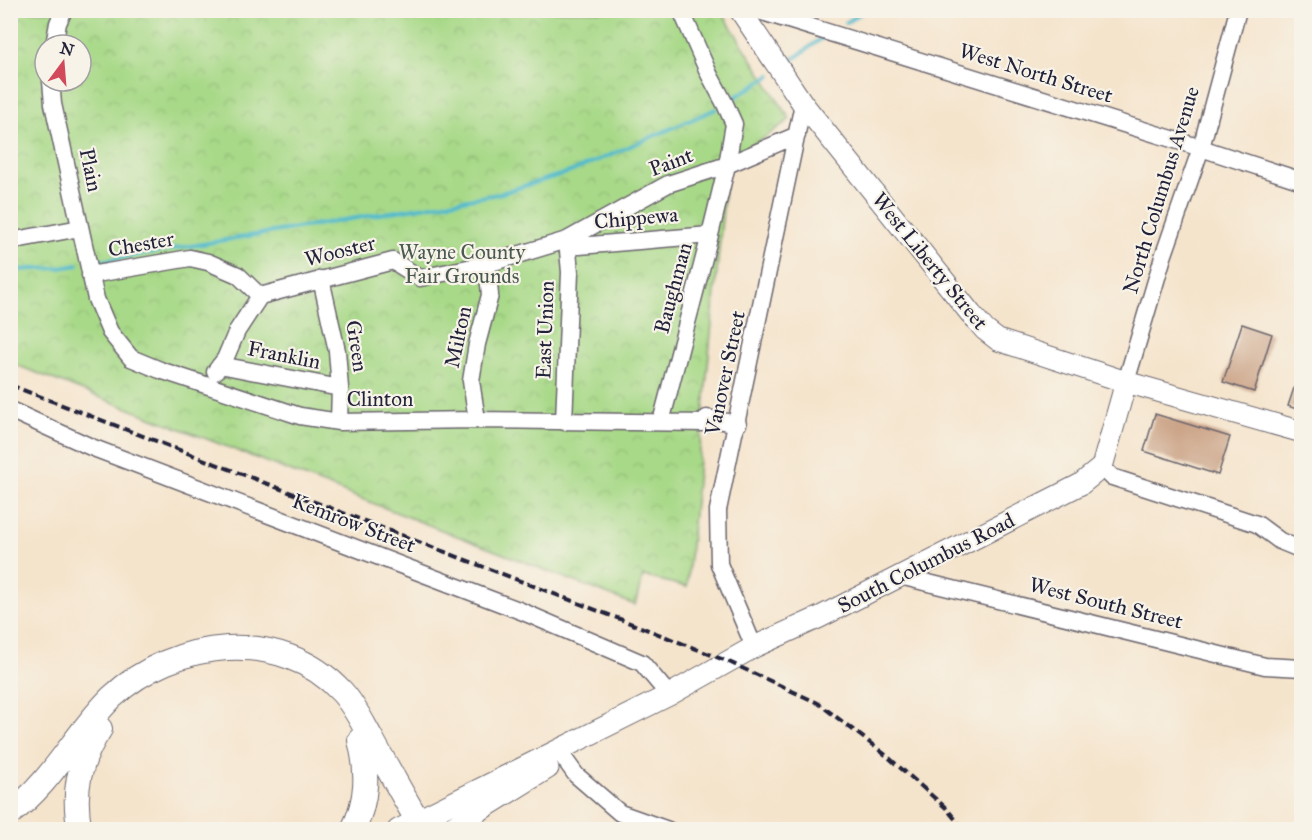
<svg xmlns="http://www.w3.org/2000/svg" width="1312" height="840" viewBox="0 0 1312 840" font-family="'IM FELL Great Primer',serif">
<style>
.park{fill:url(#park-crowns);stroke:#657e62;stroke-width:1.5;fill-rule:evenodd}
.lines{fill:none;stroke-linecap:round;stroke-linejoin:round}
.stream{stroke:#50bacd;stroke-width:4}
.building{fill:#cba386}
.minor-casing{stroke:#6c666e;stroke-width:19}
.major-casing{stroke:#6c666e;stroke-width:23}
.highway-casing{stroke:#6c666e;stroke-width:26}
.minor{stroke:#fff;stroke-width:16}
.major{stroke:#fff;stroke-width:21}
.highway{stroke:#fff;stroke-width:24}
.rail{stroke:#22223b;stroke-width:4;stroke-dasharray:9 4.5;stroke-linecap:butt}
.labels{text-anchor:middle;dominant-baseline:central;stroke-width:4.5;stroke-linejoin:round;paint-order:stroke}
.street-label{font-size:21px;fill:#22223b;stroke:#f7f3e8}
.park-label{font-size:21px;fill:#4a5952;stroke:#f7f3e8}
</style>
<defs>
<pattern id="park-crowns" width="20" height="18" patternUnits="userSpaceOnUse" patternTransform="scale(1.5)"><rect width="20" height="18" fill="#a8d988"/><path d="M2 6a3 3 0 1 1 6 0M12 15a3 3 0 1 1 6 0" fill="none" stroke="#90ba76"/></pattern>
</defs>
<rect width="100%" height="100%" fill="#f7f3e8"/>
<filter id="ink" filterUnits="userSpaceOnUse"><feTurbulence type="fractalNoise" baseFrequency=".0167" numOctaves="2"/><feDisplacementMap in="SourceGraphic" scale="12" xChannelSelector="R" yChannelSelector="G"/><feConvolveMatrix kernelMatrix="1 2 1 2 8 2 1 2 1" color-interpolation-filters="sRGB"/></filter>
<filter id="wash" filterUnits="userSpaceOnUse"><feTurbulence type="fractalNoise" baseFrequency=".008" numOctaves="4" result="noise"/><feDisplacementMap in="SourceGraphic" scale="24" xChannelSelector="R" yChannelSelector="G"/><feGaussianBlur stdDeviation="1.35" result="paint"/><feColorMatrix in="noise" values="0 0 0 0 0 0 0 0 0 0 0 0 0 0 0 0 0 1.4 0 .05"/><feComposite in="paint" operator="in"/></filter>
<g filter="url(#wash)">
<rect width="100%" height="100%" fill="#f5e4cc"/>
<!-- park -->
<path class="park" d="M10 11H721L790 119 727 165 687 587 643 576 635 605 11 363ZM45 45H81V81H45Z"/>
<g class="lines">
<!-- stream -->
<path class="stream" d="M846 23 865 10
M788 63 822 38
M732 99 771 75
M96 262 498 194 573 171 716 109
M10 270 59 268 78 265"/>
</g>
<g id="blocks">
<!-- building -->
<path class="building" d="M1242 324 1272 334 1254 392 1223 382Z
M1301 367H1302V411L1288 406Z
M1155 414 1230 437 1218 475 1144 451Z"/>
</g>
</g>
<g filter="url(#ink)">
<use href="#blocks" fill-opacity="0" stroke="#6c666e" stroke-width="1.5"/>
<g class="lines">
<!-- minor casing -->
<g class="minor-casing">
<path id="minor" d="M756 10 1201 148 1302 181
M54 45 58 23 64 10
M51 81 53 104 96 299 110 332 131 358 160 370 300 416 339 422 477 420 706 423 707 418 738 424
M567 240 579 246 710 235
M10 241 80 228
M90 275 190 258 208 262 238 275 260 296
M321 279 337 351 340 388 339 422
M260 296 393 261 420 278 487 264 567 240 668 184 727 165 797 135
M220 365 340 388
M215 372 225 359 237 331 260 296
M1126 382 1163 257 1201 148 1238 10
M10 410 91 447 521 611 642 663 669 695
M477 420 471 381 477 344 490 295 487 264
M564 422 570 272 567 240
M661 422 710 235 727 165 734 124 725 104 709 74 681 10
M1102 467 1112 477 1257 524 1280 541 1302 550
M900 576 1265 666 1302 668
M754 647 719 564 718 510 803 104
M558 750 576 775 620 813 668 830"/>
</g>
<!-- major casing -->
<g class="major-casing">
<path id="major" d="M740 10 803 104 971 314 985 330 998 340 1126 382 1302 432
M398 830 669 695 754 647 820 617 1081 484 1102 467 1126 382
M448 830 548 768"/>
</g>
<!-- highway casing -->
<g class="highway-casing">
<path id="highway" d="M10 813C53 782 75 733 112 697 174 639 281 626 342 692 354 705 362 722 371 738 388 769 405 799 423 830
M80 830C72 794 79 760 100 729
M353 830C368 799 368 772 360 740"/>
</g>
<!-- minor -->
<use href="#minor" class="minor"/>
<!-- major -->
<use href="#major" class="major"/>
<!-- highway -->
<use href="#highway" class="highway"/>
<!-- rail -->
<path class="rail" d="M10 385 656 633 729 662 818 703 887 756 946 808 964 830"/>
</g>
</g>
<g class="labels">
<!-- street labels -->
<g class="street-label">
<text transform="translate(1036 73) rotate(17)">West North Street</text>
<text transform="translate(671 162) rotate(-21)">Paint</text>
<text transform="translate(91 170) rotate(78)">Plain</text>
<text transform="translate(1161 190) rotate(-73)">North Columbus Avenue</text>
<text transform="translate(636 218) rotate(-5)">Chippewa</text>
<text transform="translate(141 244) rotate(-10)">Chester</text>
<text transform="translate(340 251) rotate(-14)">Wooster</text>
<text transform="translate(930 261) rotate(51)">West Liberty Street</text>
<text transform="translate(673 288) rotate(-75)">Baughman</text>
<text transform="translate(545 330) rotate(-88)">East Union</text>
<text transform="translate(458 337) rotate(-78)">Milton</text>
<text transform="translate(357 346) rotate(81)">Green</text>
<text transform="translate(284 355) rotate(11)">Franklin</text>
<text transform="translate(725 373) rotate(-78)">Vanover Street</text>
<text x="380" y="399">Clinton</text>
<text transform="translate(354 523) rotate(21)">Kemrow Street</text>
<text transform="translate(926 563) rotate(-27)">South Columbus Road</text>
<text transform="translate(1106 603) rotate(14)">West South Street</text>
</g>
<!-- park labels -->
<g class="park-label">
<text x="462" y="252">Wayne County<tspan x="462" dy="24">Fair Grounds</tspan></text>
</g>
</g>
<!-- margin -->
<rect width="1312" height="840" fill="none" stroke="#f7f3e8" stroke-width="36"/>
<!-- north arrow -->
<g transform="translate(63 63) rotate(16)"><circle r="28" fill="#f7f3e8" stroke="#a29fa3" stroke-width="1.5"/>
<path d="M0-4.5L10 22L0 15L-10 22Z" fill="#d1495b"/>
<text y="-9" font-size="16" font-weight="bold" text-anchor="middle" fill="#22223b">N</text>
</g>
</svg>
